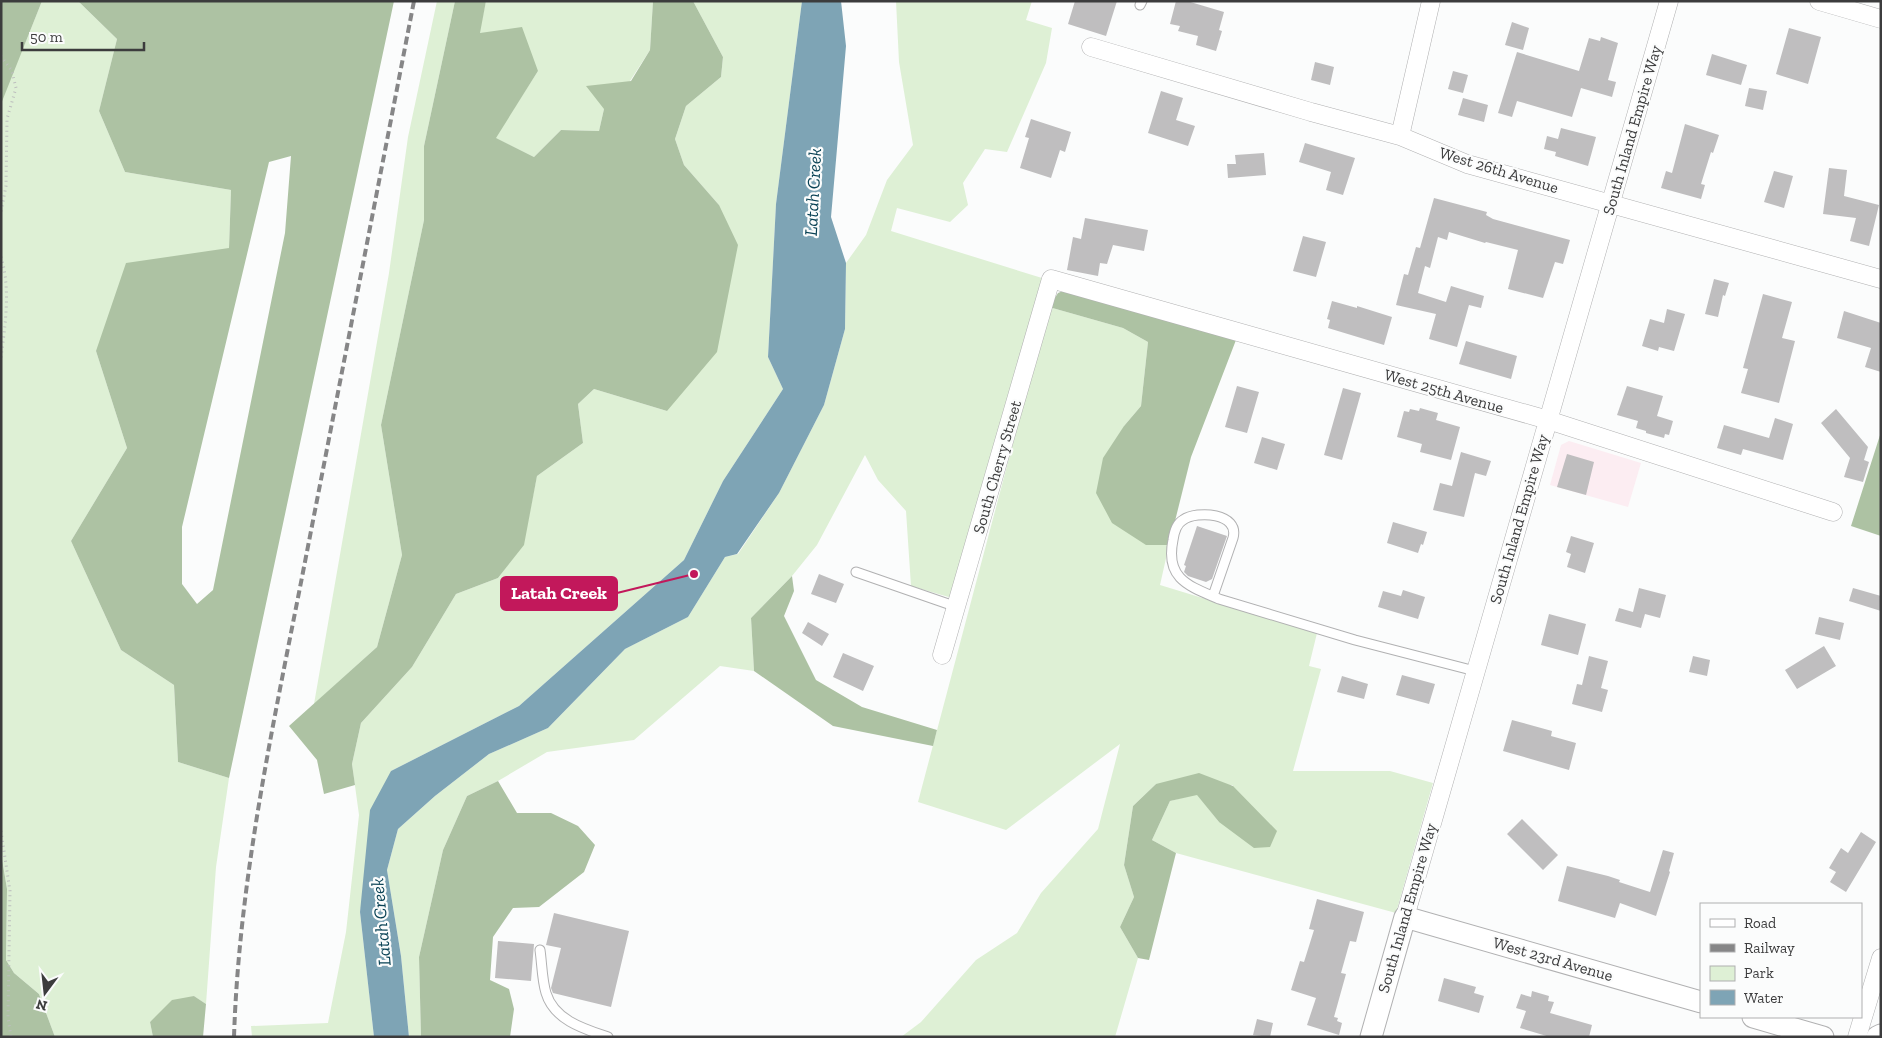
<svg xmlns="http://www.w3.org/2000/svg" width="1882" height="1038" viewBox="0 0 1882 1038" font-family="'Zilla Slab',serif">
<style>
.commercial{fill:#fcedf2}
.green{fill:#def0d5}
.forest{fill:#adc2a3;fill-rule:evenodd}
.water{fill:#7ea4b5}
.building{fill:#bfbebf}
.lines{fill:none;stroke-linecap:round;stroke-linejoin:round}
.service-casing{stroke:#b1b1b2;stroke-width:11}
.minor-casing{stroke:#b1b1b2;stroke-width:19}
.tertiary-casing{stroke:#b1b1b2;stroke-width:23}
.path{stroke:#bdbebe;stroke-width:3;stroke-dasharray:1 4;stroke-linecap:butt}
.service{stroke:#fff;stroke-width:9}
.minor{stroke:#fff;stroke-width:18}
.tertiary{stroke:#fff;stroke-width:21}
.rail{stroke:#868687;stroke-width:4;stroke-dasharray:8 4;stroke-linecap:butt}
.labels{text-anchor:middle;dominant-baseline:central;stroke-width:4.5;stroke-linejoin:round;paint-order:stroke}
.street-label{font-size:16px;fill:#3c3c3d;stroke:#fbfcfc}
.water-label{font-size:18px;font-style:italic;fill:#084154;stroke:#fbfcfc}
.leader{fill:none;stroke:#c2185b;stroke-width:2}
.callout-dot{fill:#c2185b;stroke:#fbfcfc;stroke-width:2}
.callout{fill:#c2185b;stroke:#c2185b;stroke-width:2}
.callout-label{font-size:18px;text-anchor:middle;font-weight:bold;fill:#fff}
</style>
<rect width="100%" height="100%" fill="#fbfcfc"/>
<!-- commercial -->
<path class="commercial" d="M1569 441 1641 463 1628 507 1550 485 1561 445Z"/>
<!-- green -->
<path class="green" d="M1 1 22 51 42 1H78L117 39 99 111 125 172 231 190 229 248 96 351 127 448 71 541 121 650 174 685 178 762 229 778 216 867 206 1004 194 996 150 1022 153 1037H55L39 994 14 973 6 960 7 889 1 853Z
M437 1H455L424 146V220L381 425 402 555 377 647 314 704 389 273 408 137Z
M486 1H653L650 50 630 81 604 109 599 131 561 130 534 157 495 138 538 71 479 33Z
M693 1H802L776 204 768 357 783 389 723 481 684 560 519 706 391 771 360 912 374 1037H252L251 1026 328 1023 346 932 359 815 352 764 361 723 412 667 456 594 498 578 523 545 537 476 583 443 578 404 594 389 667 411 719 205 684 165 675 139 686 106 721 77 723 57Z
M896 1H1032L1026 20 1052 28 1046 63 1007 152 985 149 963 183 968 205 950 222 897 208 891 231 1042 278 952 598 911 586 906 511 878 480 865 455 817 545 792 576 751 618 754 671 720 666 634 740 547 752 498 781 467 796 443 850 419 957 421 1037H409L401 956 387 870 398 829 435 796 489 754 548 728 625 649 688 617 725 557 738 554 779 493 824 405 845 329 846 263 866 235 887 180 913 145 899 62Z
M1049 307 1123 328 1148 342 1141 406 1124 426 1169 545 1160 585 1317 633 1309 666 1321 669 1293 771H1390L1433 783 1396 913 1176 853 1152 840 1170 801 1197 794 1219 822 1233 785 1156 784 1133 806 1124 865 1134 897 1120 927 1138 958 1115 1037H901L921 1022 976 960 1017 933 1041 893 1098 829 1120 744 1006 830 918 802Z"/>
<!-- forest -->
<path class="forest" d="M1 1H42L1 104Z
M78 1H394L229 778 178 762 174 685 121 650 71 541 127 448 96 351 126 263 229 248 231 190 125 172 99 111 117 39ZM291 156 285 233 213 590 197 604 182 584V527L269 162Z
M455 1H486L480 33 522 27 538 71 496 138 534 157 561 130 599 131 604 109 586 86 631 81 650 50 653 1H693L723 57 721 77 686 106 675 139 684 165 719 205 738 245 717 352 667 411 594 389 578 404 583 443 537 476 524 545 498 578 456 594 412 667 361 723 352 764 355 785 324 794 317 760 289 726 377 647 402 555 381 425 424 220V146Z
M1068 289 1236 340 1191 457 1169 545H1146L1112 523 1096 493 1103 458 1124 426 1141 406 1148 342 1123 328 1049 307 1058 293Z
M1881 432V536L1851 526Z
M792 576 794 591 784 616 816 680 862 707 937 730 933 746 833 726 754 671 751 618Z
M1199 773 1233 786 1277 831 1270 847 1254 848 1219 822 1197 795 1170 801 1152 840 1176 853 1149 960 1138 958 1120 927 1134 897 1124 865 1133 806 1156 784Z
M498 781 517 813H551L578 826 595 845 584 872 539 907 513 908 493 937 490 980 509 989 514 1009 510 1037H421L419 957 443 850 467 796Z
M1 853 7 889 6 960 14 973 39 994 55 1037H1Z
M194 996 206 1004 203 1037H153L150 1022 172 1000Z"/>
<!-- water -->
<path class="water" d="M802 1H841L846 46 831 217 846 263 845 329 824 405 779 493 737 554 725 557 688 617 625 649 548 728 489 754 435 796 398 829 387 870 401 956 409 1037H374L360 912 370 810 391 771 519 706 684 560 723 481 783 389 768 357 776 204Z"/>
<!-- building -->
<path class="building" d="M1075 1H1117L1106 36 1068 24Z
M1176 1H1187L1224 12 1219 30 1222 31 1216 51 1196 45 1198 36 1178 31 1180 26 1170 24Z
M1512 22 1529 28 1523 50 1505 45Z
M1789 28 1821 37 1808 84 1776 74Z
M1601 37 1618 43 1608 80 1616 82 1612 97 1581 88 1572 117 1517 101 1512 117 1498 113 1517 52 1579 71 1589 38 1600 41Z
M1712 54 1747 65 1741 85 1706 75Z
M1315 62 1334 67 1330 85 1311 80Z
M1453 71 1468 75 1463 93 1448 89Z
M1749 88 1767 91 1763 110 1745 106Z
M1161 91 1183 98 1176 120 1195 126 1188 146 1148 133Z
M1463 98 1488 105 1484 122 1458 115Z
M1031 119 1071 132 1065 152 1060 150 1051 178 1020 168 1029 138 1025 137Z
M1685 124 1719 135 1713 153 1711 152 1701 184 1705 185 1701 199 1661 188 1666 171 1672 173Z
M1561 128 1596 137 1588 166 1555 156 1556 152 1544 149 1547 136 1558 139Z
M1305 143 1355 158 1343 195 1326 190 1331 172 1299 162Z
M1264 153 1266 175 1228 178 1227 164H1236L1235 155Z
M1829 168 1847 170 1844 196 1879 205 1869 246 1850 241 1856 218 1823 214Z
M1774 171 1793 176 1784 208 1764 202Z
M1434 198 1487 212 1486 215 1493 219 1570 240 1563 264 1555 262 1543 298 1508 289 1518 250 1486 242 1485 243 1449 232 1447 240 1438 237 1430 268 1425 266 1418 293 1446 302 1451 286 1484 296 1481 308 1469 305 1457 347 1429 339 1436 314 1396 305 1404 274 1408 275 1416 247 1420 248Z
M1085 218 1148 230 1144 251 1113 245 1107 264 1100 263 1098 276 1067 270 1073 237 1081 239Z
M1303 236 1326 242 1316 277 1293 271Z
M1714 279 1729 283 1725 296 1723 295 1718 317 1705 314Z
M1763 294 1792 302 1782 338 1795 341 1779 403 1741 393 1748 369 1743 368Z
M1332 301 1357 308V306L1392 317 1384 345 1328 328 1330 320 1327 319Z
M1667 309 1685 314 1674 351 1659 347 1658 351 1642 346 1650 319 1664 323Z
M1844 311 1881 323V372L1865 367 1871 348 1837 338Z
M1466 341 1517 356 1511 379 1459 364Z
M1237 386 1259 392 1247 433 1225 427Z
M1627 386 1663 396 1657 416 1673 421 1669 435 1665 434 1664 438 1646 433V431L1636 428 1638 421 1617 415Z
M1343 388 1361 393 1342 460 1324 455Z
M1420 408 1438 413 1436 420 1460 427 1451 460 1420 452 1422 444 1397 437 1404 411 1409 412 1410 409 1419 411Z
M1836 409 1868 447 1864 460 1869 462 1863 482 1844 477 1850 458 1821 423Z
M1775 418 1793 424 1783 460 1743 449 1741 455 1717 448 1724 425 1769 438Z
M1262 437 1285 444 1277 470 1254 463Z
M1461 452 1491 461 1486 476 1475 473 1464 517 1433 510 1440 483 1452 486Z
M1567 454 1594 462 1586 495 1557 487Z
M1393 522 1427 532 1423 545 1421 544 1418 553 1387 543Z
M1197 526 1227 536 1212 579 1206 582 1188 576 1184 572 1186 566 1184 565Z
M1571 536 1594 543 1585 573 1567 567 1571 554 1566 552Z
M819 574 844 584 836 603 811 594Z
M1639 588 1666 595 1660 618 1645 614 1641 628 1615 621 1619 608 1633 612Z
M1853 588 1881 596V611L1849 601Z
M1403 590 1425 597 1418 619 1378 607 1383 591 1401 596Z
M1549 614 1586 624 1578 655 1541 645Z
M1819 617 1844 623 1840 640 1815 634Z
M808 622 829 634 822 646 802 633Z
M1824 646 1836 666 1797 689 1785 670Z
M843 653 874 666 863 691 833 677Z
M1589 656 1608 661 1601 688 1608 690 1602 712 1572 704 1577 684 1582 685Z
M1693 656 1710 660 1707 676 1689 672Z
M1402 675 1435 684 1429 704 1396 695Z
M1342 676 1368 684 1364 699 1337 692Z
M1512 720 1552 731 1551 736 1576 743 1569 770 1503 751Z
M1522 819 1558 855 1543 870 1507 834Z
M1861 832 1876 842 1846 892 1830 882 1836 872 1829 868 1841 848 1848 853Z
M1663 850 1674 853 1669 871 1670 872 1656 916 1620 903 1615 918 1558 901 1567 866 1608 876 1620 880 1619 882 1650 892Z
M1317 899 1364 912 1356 942 1350 941 1341 973 1346 974 1334 1017 1338 1018 1337 1021 1342 1023 1339 1035 1307 1025 1316 998 1291 990 1300 961 1304 962 1314 930 1309 929Z
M554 913 629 931 611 1007 553 993 551 988 561 948 546 945Z
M498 941 534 944 531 981 495 978Z
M1444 978 1476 987 1474 993 1484 996 1479 1013 1438 1001Z
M1532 991 1549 996 1548 1001 1554 1002 1550 1013 1592 1025 1589 1037H1550L1520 1028 1526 1011 1516 1008 1521 994 1531 997Z
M1257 1019 1273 1023 1270 1037 1253 1035Z"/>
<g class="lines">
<!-- service casing -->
<g class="service-casing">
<path id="service" d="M1140 5 1142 1
M856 572 957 607
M1213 596 1233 538C1240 513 1197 510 1183 520 1176 524 1174 533 1173 540 1165 579 1189 586 1219 599L1355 640 1475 671
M540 950C542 964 542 980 546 993 554 1020 584 1029 608 1037"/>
</g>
<!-- minor casing -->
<g class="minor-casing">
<path id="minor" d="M1819 1 1881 19
M1091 47 1311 112 1400 136 1467 164 1881 279
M1400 136 1431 1
M942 655 1051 279 1548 420 1833 512
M1405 917 1669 1
M1857 1037 1881 958"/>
</g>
<!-- tertiary casing -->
<g class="tertiary-casing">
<path id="tertiary" d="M1753 1017 1823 1037
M1371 1037 1405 917 1701 1002
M1877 1037 1881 1035"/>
</g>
<!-- path -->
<path class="path" d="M1 56 12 71 16 88 7 119 6 186 1 212
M1 257C11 289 5 326 1 358
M1 831 10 891 8 1018 11 1037"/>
<!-- service -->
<use href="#service" class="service"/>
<!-- minor -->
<use href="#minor" class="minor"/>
<!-- tertiary -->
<use href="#tertiary" class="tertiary"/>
<!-- rail -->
<path class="rail" d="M234 1037C239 880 273 726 303 572 340 382 377 192 414 1"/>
</g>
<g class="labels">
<!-- street labels -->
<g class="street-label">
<text transform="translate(1632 130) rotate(-74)">South Inland Empire Way</text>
<text transform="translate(1499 170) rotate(17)">West 26th Avenue</text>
<text transform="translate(1444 391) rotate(16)">West 25th Avenue</text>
<text transform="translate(997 467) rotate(-74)">South Cherry Street</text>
<text transform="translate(1519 519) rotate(-74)">South Inland Empire Way</text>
<text transform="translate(1407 908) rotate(-74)">South Inland Empire Way</text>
<text transform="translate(1553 959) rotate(16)">West 23rd Avenue</text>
</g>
<!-- water labels -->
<g class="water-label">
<text transform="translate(813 192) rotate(-87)">Latah Creek</text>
<text transform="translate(381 922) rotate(-95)">Latah Creek</text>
</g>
</g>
<!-- callouts -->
<path class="leader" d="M694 574L617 593"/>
<circle class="callout-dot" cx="694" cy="574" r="5"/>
<rect class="callout" x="501" y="577" width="116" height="33" rx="5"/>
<g class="callout-label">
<text x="559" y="599">Latah Creek</text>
</g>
<!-- border -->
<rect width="1882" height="1038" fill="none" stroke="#3c3c3d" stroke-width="5"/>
<!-- legend -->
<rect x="1700" y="903" width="162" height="115" fill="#fbfcfc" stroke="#afafb0"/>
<rect x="1710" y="919" width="25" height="8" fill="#ffffff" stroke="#afafb0"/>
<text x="1744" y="928" font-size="15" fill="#3c3c3d">Road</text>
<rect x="1710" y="944" width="25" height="8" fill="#868687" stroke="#afafb0"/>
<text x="1744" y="953" font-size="15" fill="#3c3c3d">Railway</text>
<rect x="1710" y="966" width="25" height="15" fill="#def0d5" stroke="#afafb0"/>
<text x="1744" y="978" font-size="15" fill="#3c3c3d">Park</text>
<rect x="1710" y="990" width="25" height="15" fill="#7ea4b5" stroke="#afafb0"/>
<text x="1744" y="1003" font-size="15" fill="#3c3c3d">Water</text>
<!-- north arrow -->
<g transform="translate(45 993) rotate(195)" stroke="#fbfcfc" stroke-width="4" paint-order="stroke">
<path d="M0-4L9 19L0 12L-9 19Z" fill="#3c3c3d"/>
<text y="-8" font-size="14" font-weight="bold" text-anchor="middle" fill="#3c3c3d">N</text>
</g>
<!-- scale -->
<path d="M22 42v8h122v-8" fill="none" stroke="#3c3c3d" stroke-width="2.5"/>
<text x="30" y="42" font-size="15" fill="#3c3c3d" stroke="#fbfcfc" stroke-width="4" paint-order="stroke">50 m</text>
</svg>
